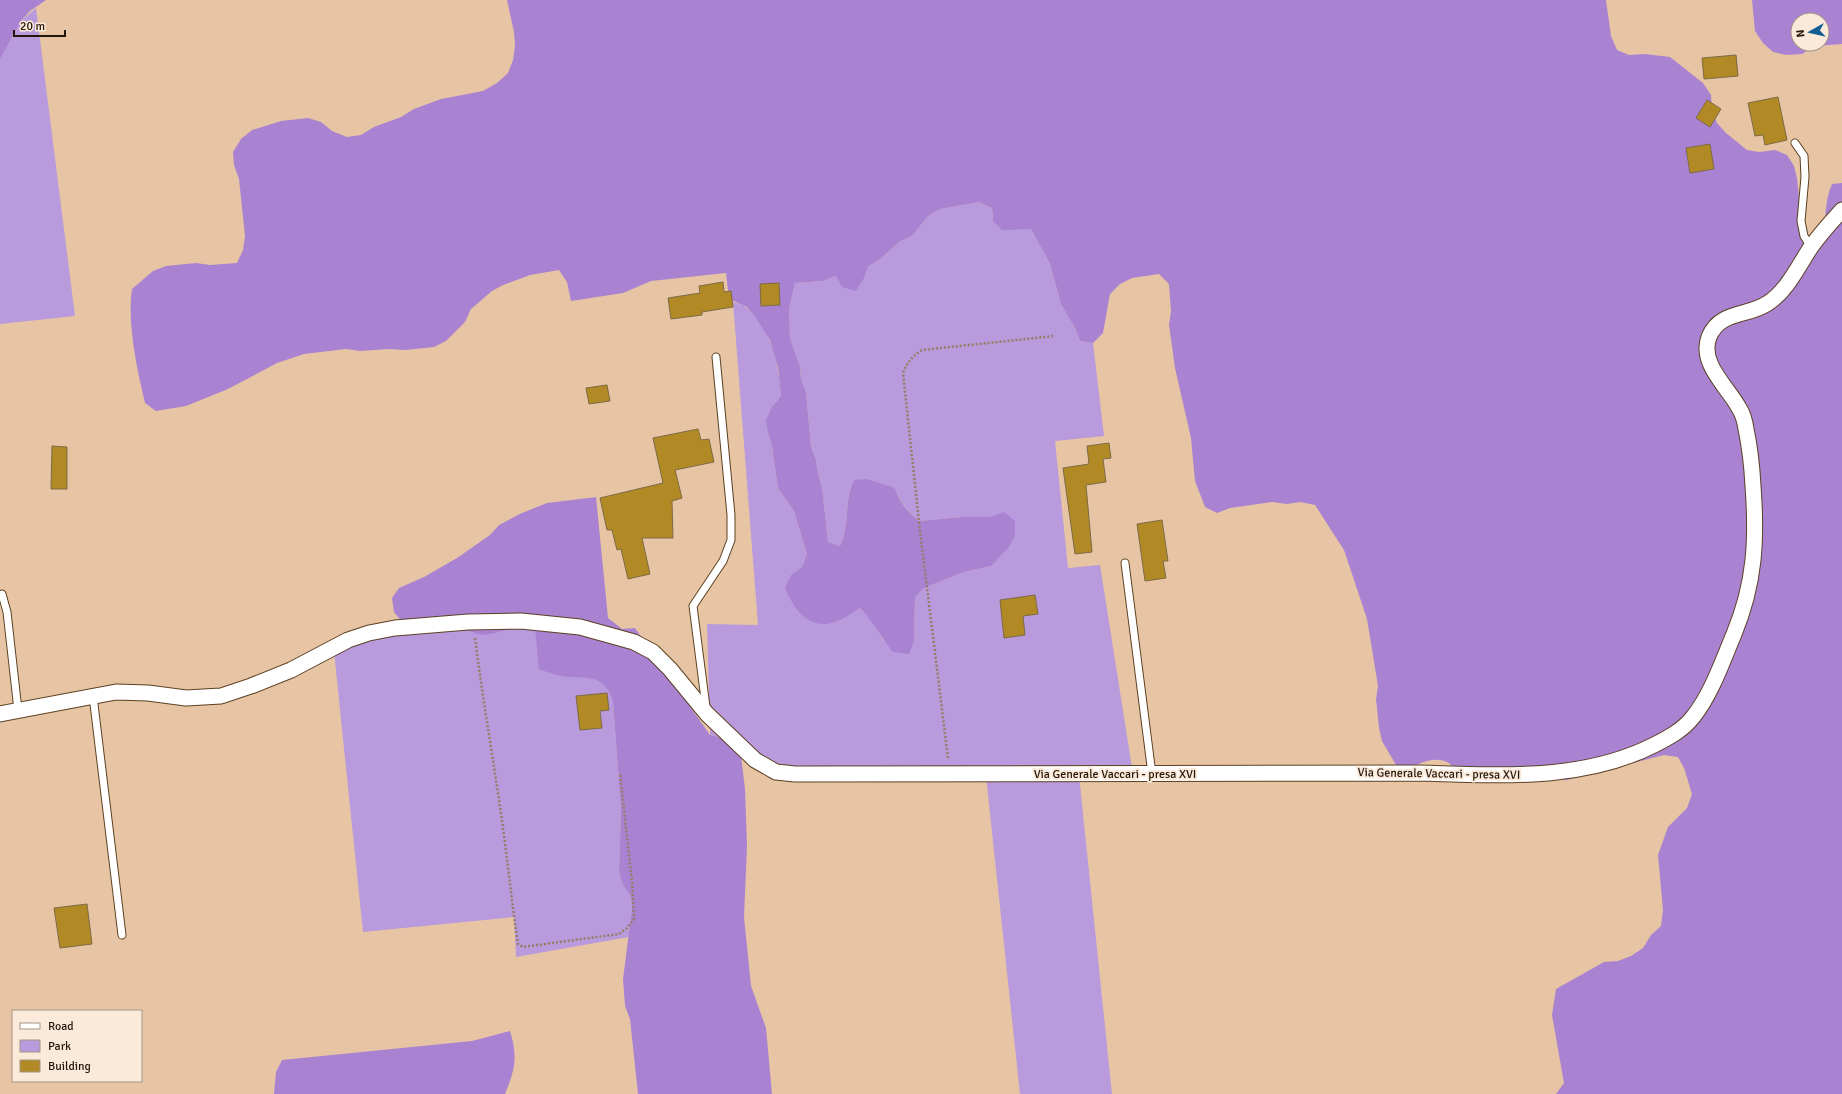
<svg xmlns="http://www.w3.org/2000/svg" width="1842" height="1094" viewBox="0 0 1842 1094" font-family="Signika,sans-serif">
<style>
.green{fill:#b99add}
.forest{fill:#a982d2;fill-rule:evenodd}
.building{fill:#b18925;stroke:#7c6b45}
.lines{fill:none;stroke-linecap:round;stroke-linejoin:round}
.service-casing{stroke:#5c4023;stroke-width:9}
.minor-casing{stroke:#5c4023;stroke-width:17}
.path{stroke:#967d65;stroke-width:2.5;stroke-dasharray:2 2;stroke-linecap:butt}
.service{stroke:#fff;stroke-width:7}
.minor{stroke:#fff;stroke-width:15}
.labels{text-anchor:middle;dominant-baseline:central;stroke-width:4;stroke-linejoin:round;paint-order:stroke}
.street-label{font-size:12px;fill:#22160a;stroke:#fbe9d9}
</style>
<rect width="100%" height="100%" fill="#e7c5a4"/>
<!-- green -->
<path class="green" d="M36 8 75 316 0 324V59L21 21Z
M979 202 992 208 993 221 1018 229H1031L1050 264 1061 304 1075 328 1080 341 1093 343 1104 436 1055 441 1068 568 1100 565 1133 774 1079 775 1112 1094H1020L986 776 786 777 730 740 710 735 707 624 758 625 733 302C737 303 744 305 747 308 773 330 778 365 781 396L772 407 768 433 772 446 778 488 794 511 807 554 802 567 791 575 836 622 860 608 869 617 884 641H914L915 597 924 588 964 572 991 566V517H962L919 521C907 511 900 502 895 488L854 480C843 504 851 522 840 546L828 542 822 487 818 474 816 460 811 447 806 392 801 379 800 366 790 338 789 309 795 283 823 281 836 276 864 278 867 266 879 260 899 242 912 236 928 216 940 209Z
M403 623 510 629 535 628 568 677C593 677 604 675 613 701L621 811 619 872 623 885 631 896 632 909 629 937 516 957 514 917 363 932 333 642Z"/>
<!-- forest -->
<path class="forest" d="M0 0H46L30 11 21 21 0 59Z
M507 0H1606L1611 36 1617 50 1629 55 1645 54 1670 57 1703 83 1711 95 1712 110 1717 123 1726 133 1747 150 1759 152 1775 150 1787 155 1794 166 1797 178 1803 238 1809 250 1821 247C1827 226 1823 204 1832 184L1842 183V1094H1556L1564 1083 1552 1015 1556 989 1604 962 1618 961 1631 956 1643 948 1651 935 1661 926 1663 910 1658 855 1668 827 1687 808 1692 794 1684 768 1678 757 1664 755 1567 780 1456 771C1454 768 1450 763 1447 762 1434 756 1419 763 1409 769L1396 765 1382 741 1379 728 1376 699 1378 686 1367 619 1344 550 1315 505 1300 502 1287 504 1272 502 1230 508 1217 513 1205 507 1195 481 1191 438 1175 368 1169 325 1171 311 1169 284 1159 274 1132 278 1120 284 1110 294 1103 333 1093 343 1080 341 1075 328 1061 304 1050 264 1031 229 1002 230 993 221 992 208 979 202 940 209 928 216 912 236 899 242 879 260 868 266 864 278 856 291 842 287 836 276 823 281 795 283 789 309 790 338 800 366 801 379 806 392 811 447 816 460 818 474 822 487 828 542 840 546C851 522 843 504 854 480L867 479 895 488C900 503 907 511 919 521L962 517H991L1004 512 1015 521V535L1009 547 991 566 964 572 924 588 915 597 914 641 909 654 893 652C881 638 873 621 860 608 852 613 844 619 835 622 809 631 793 609 785 587L791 575 802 567 807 554 794 511 778 488 772 446 768 433 766 420 772 407 781 396 778 368 770 340 756 318 747 307 729 299 726 273 651 281 623 293 571 301 567 282 559 270 530 275 503 285 492 291 471 309 465 322 446 341 434 347 405 350 389 349 360 351 346 349 304 354 277 363 228 389 186 406 156 411 145 403C137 369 127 324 132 289L153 271 166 266 196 263 210 265 237 263 243 250 245 236 239 179 234 165 233 152 241 139 252 130 281 121 308 118 321 122 332 131 347 137 361 135 374 127 401 117 414 109 441 99 483 91 497 83 508 73 513 60 515 46 514 32Z
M1752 0H1842V44L1815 46 1802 54 1786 55 1773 52 1763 43 1755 31ZM1798 20H1822V44H1798Z
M596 497 608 618 622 629 635 628 710 735 730 740 740 747 745 789 747 846 744 917 751 986 766 1028 772 1094H638L630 1019 625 1006 623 979 632 909 631 896 623 885 619 872 621 811 613 701C604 676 593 678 569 677 558 676 549 673 539 669L535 628 510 629 495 633 482 635 469 631 459 624 403 623 394 612 392 598 399 588 424 577 457 558 490 535 499 525 522 513 547 503Z
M510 1031C518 1057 515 1070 505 1094H274L276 1072 282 1060 472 1041Z"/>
<!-- building -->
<path class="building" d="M1736 55 1738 76 1704 79 1702 58Z
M1778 97 1787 140 1765 145 1763 135 1755 136 1748 103Z
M1707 100 1721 109 1710 127 1696 118Z
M1710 144 1714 169 1690 173 1686 148Z
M723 282 724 292 731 291 733 307 702 312V315L671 319 668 298 700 293 699 286Z
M779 283 780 305 761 306 760 284Z
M607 385 610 401 589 404 586 388Z
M698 429 701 440 709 439 714 462 675 470 682 498 672 501 673 538H642L650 574 628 579 621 549 617 550 612 530H607L600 498 663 483 653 438Z
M1109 443 1111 458 1103 459 1106 482 1086 485 1092 552 1075 554 1063 468 1089 464 1087 446Z
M52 446 67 447V489H51Z
M1162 520 1168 561H1163L1166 578 1145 581 1137 524Z
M1035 595 1038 614 1023 616 1025 635 1004 638 1000 600Z
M607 693 609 710 600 711 602 728 580 730 576 696Z
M87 904 92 944 60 948 54 908Z"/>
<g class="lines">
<!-- service casing -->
<g class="service-casing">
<path id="service" d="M1795 143 1804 156 1805 177 1801 221 1804 236 1811 247
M1125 563 1152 774
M2 594 7 612 18 710
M93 696 122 935
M706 707 693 606 723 561 731 540V515L716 357"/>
</g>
<!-- minor casing -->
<g class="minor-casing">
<path id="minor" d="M0 714 116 692 148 693 186 698 221 696 251 686 291 670 348 640 369 633 395 628 468 622 521 621 580 627 634 642 653 652 670 669 707 714 755 760 776 772 795 774 1419 773C1498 775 1581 782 1654 745 1668 738 1683 730 1693 717 1711 695 1723 660 1734 634 1755 583 1757 540 1753 486 1752 467 1750 448 1746 429 1745 422 1743 414 1739 408 1728 387 1699 364 1709 337 1720 310 1748 317 1768 303 1787 291 1799 265 1811 247 1820 234 1831 222 1842 210"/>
</g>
<!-- path -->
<path class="path" d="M475 638C482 695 492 751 500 807 507 853 511 898 518 944L523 947 619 934 627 928 634 919 632 882 620 773
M948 758 920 531 903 373C907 362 912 357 922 350L1054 336"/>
<!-- service -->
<use href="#service" class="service"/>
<!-- minor -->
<use href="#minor" class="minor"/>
</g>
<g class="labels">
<!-- street labels -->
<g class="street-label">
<text x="1115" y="774">Via Generale Vaccari - presa XVI</text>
<text transform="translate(1439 774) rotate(1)">Via Generale Vaccari - presa XVI</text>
</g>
</g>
<!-- legend -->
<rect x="12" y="1010" width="130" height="72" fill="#fbe9d9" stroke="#a49586"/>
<rect x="20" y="1023" width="20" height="6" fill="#ffffff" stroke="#a49586"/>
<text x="48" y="1030" font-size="12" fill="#22160a">Road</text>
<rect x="20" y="1040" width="20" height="12" fill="#b99add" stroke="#a49586"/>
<text x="48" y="1050" font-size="12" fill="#22160a">Park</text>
<rect x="20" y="1060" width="20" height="12" fill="#b18925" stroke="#a49586"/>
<text x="48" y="1070" font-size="12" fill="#22160a">Building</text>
<!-- north arrow -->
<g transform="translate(1810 32) rotate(262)"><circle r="19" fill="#fbe9d9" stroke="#a49586"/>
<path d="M0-3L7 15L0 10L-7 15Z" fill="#145d91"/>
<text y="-6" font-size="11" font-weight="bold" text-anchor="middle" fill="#22160a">N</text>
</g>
<!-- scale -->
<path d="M14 30v6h51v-6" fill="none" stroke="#22160a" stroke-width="2"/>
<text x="20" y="30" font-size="12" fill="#22160a" stroke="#fbe9d9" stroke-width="3" paint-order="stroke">20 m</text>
</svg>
